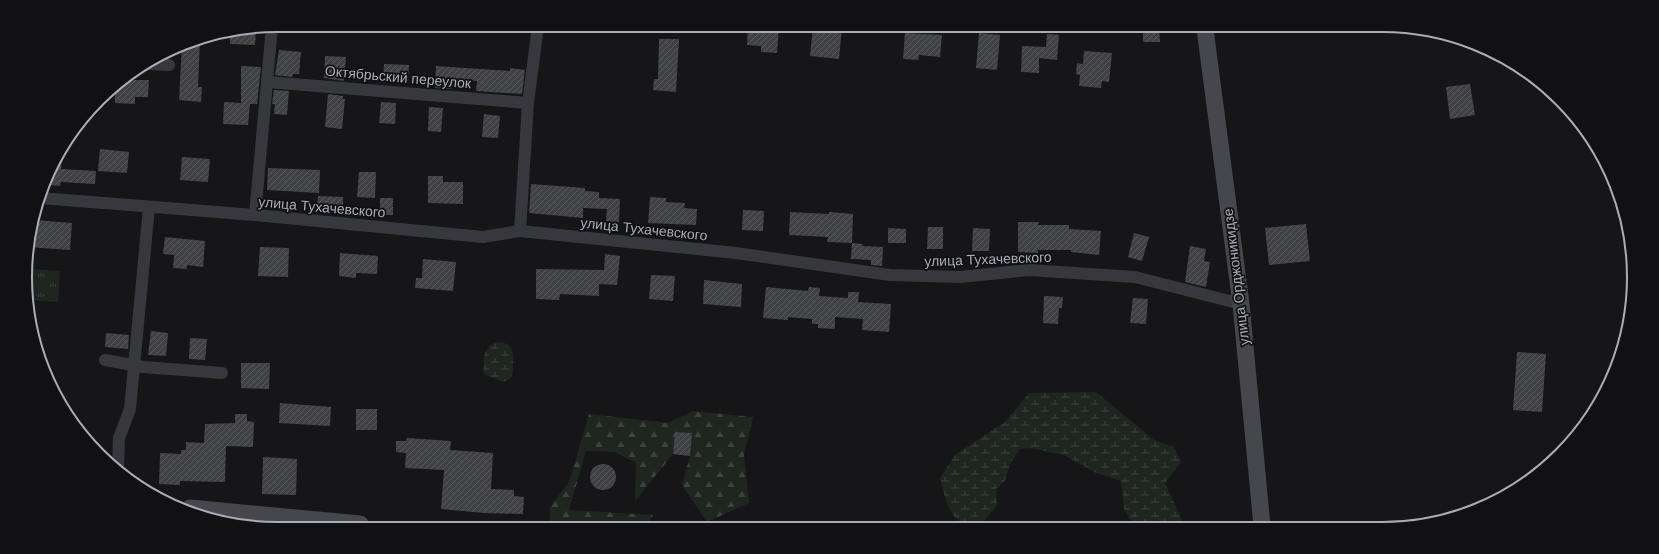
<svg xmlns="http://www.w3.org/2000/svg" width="1659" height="554" viewBox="0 0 1659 554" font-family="Arial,sans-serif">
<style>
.forest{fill:url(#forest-firs)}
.wetland{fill:url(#wetland-marsh)}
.park{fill:url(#park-tufts)}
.building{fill:url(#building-hatch)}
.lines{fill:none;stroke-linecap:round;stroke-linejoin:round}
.street{stroke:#37383d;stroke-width:12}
.secondary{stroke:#45474d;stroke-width:17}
.labels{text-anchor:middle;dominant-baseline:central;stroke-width:3.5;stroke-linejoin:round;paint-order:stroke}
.street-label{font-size:14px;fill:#a8adb8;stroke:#111113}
.rim{fill:none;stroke:#a8adb8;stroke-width:2}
</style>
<defs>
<pattern id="forest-firs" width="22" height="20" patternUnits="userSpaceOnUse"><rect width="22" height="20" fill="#1e261f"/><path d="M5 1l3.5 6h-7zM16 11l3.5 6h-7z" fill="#3c433d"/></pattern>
<pattern id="wetland-marsh" width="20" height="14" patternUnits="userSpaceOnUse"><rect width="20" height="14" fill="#1e261f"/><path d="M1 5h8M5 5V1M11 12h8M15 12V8" fill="none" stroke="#3c433d"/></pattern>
<pattern id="park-tufts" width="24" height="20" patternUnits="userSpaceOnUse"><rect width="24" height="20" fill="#1e261f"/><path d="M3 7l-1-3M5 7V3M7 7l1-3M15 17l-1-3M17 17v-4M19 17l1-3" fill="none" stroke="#3c433d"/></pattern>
<pattern id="building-hatch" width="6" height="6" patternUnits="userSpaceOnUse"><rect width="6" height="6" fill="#404145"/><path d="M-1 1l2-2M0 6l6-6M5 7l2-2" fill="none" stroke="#595a5e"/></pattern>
</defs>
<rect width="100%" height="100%" fill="#161618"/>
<!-- forest -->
<path class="forest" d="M693 411 753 417 744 455 749 503 707 522 682 485 690 456 692 433 676 432 673 454 635 501 636 463 615 452 586 451 569 510 653 515 647 525H550V507L569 482 589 414 668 423Z"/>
<!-- wetland -->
<path class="wetland" d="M498 342C513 343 514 352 513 365 513 369 514 373 511 377 509 380 506 381 503 382L484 374C483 360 482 346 498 342Z
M1096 392 1154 440 1174 447 1181 462 1165 483 1185 526H1134L1124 509 1121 481 1094 472 1064 455 1030 448 1020 449 1010 464 1005 481 996 489 997 506 979 526C948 526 947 502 940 478L955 455 1005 422 1029 393Z"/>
<!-- park -->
<path class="park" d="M29 269 60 271 58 302 31 300Z"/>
<!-- building -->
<path class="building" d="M748 27H779L777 53 761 52V46L747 45Z
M813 27H842L839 59 810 56Z
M256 29 255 45 230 44V34Z
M1143 29H1159L1160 42H1143Z
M905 33 942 35 940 57 919 55 918 60 903 59Z
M979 33 1000 35 997 70 976 68Z
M1047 34 1059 35 1057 60 1039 58V73L1021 72 1022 46 1046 47Z
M659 39H679L676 92 653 90 654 79H658Z
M200 40 198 87H202L201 102 179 100 182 44Z
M279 50 301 52 299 74H293L292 77 275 75Z
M1084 51 1112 53 1109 82 1102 81 1101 88 1079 86 1080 75 1076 74 1077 63 1083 64Z
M325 56 346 57 344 81 324 78Z
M384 64 409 65 408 82 383 80Z
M241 66 261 67 257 104H250L248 125 223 124 224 102 241 103Z
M436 66 510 71V68L525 70 522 94 476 91 477 81 451 79V89L435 88Z
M131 75V80H149L148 97H135V104L115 103V85Z
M1470 84 1475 115 1450 119 1446 87Z
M274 90 289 91 287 115 274 114 275 104H272Z
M328 94 343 96V99H345L342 129 325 127Z
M381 102 396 103 395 124 379 123Z
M429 107 443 108 441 132 428 131Z
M484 114 500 116 498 138 482 137Z
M100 149 129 152 127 173 98 171Z
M63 150 61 169 96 171 95 184 61 182 60 186 49 185 51 165Z
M182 157 210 159 208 182 180 180Z
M268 168 320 170 319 193 267 190Z
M359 172H376L375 198 357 197Z
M428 176H443V182H463V204L428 203Z
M531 184 585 188V191L599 192V198L620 199 619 222 606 221 607 209 583 208V218L529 213Z
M318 196 343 197V212L317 211Z
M650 197 666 198V202L685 203 684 208 697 209 696 225 648 223Z
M380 198H393V215H380Z
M743 210 764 211 763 231 742 230Z
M790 212 829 214V212L853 214 852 243 827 242 828 237 789 235Z
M35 220 72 223 70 250 27 247Z
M1018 222H1039L1038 225H1069V229L1101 231 1099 255 1071 252V250H1038V253L1018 252Z
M1306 224 1310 261 1269 265 1265 228Z
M928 227H943V249H927Z
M888 228 906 229V243H888Z
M973 228 990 229 989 251H972Z
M1134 233 1149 237 1142 261 1128 257Z
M165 237 205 241 203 267 187 265V269L173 268 174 255 163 254Z
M852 243 863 244 862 246 883 247 882 266 871 265V260L851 259Z
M1190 246 1206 249 1204 261 1210 262 1206 287 1185 282Z
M260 247 289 248 288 277 258 276Z
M340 253 378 256 377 274 356 273V278L339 276Z
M605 254 620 256 617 285 599 284V296L560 294 559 300 536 299V269L604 270Z
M423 259 456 262 453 291 415 288 416 278H422Z
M651 275 675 276 673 301 649 299Z
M704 280 742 284 741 307 703 304Z
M766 287 808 291 809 287 820 288 819 296 848 298V292H859L858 302 891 304 889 332 862 330 863 319 835 317V329L818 328V324H812V319L788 317V320L763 318Z
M1044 296 1063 297 1062 308H1059L1058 324 1043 323Z
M1133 298 1148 299 1146 324 1130 323Z
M151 331 168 333 166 356 148 355Z
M106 333 129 335 128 349 105 347Z
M190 338 207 339 205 360 189 359Z
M1517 352 1546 354 1542 412 1513 410Z
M241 363H270L269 389 241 388Z
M280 403 331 407 330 426 279 423Z
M356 409H377V430H356Z
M235 414H247V421L254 422 253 447 226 446 225 482 180 481V485L159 484 160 453 181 454V450H186V442L204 443 205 424 235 423Z
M675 432 692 433 690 456 673 454Z
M407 438 451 441 450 450 493 453 491 489 514 490V496L524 497 523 514 484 513 441 509 444 470 405 468 406 453 396 452V441H406Z
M263 457 297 459 296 495 262 494Z
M590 477a13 13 0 1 1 26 0a13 13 0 1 1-26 0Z"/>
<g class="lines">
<!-- street -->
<path class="street" d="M149 64 169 65
M267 82 528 103
M41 198 255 215 483 237 520 231 736 253 890 275 960 277 1029 270 1135 277 1241 304
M255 215 272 26
M520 231 528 103 538 26
M105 360 143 367 222 373
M118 468 119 438 130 409 149 207"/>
<!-- secondary -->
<path class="secondary" d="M1205 29 1241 304 1262 526
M190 508 360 524"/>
</g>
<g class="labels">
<!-- street labels -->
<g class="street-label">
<text transform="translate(398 77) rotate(5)">Октябрьский переулок</text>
<text transform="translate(322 207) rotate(5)">улица Тухачевского</text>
<text transform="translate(644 229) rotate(6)">улица Тухачевского</text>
<text transform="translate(988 259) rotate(-2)">улица Тухачевского</text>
<text transform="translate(1236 277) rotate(-97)">улица Орджоникидзе</text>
</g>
</g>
<!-- crop -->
<path d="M0 0H1659V554H0ZM277 32H1382A245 245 0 0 1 1627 277V277A245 245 0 0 1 1382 522H277A245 245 0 0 1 32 277V277A245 245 0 0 1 277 32Z" fill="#111113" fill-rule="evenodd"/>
<path class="rim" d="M277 32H1382A245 245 0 0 1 1627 277V277A245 245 0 0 1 1382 522H277A245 245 0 0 1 32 277V277A245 245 0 0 1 277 32Z"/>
</svg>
